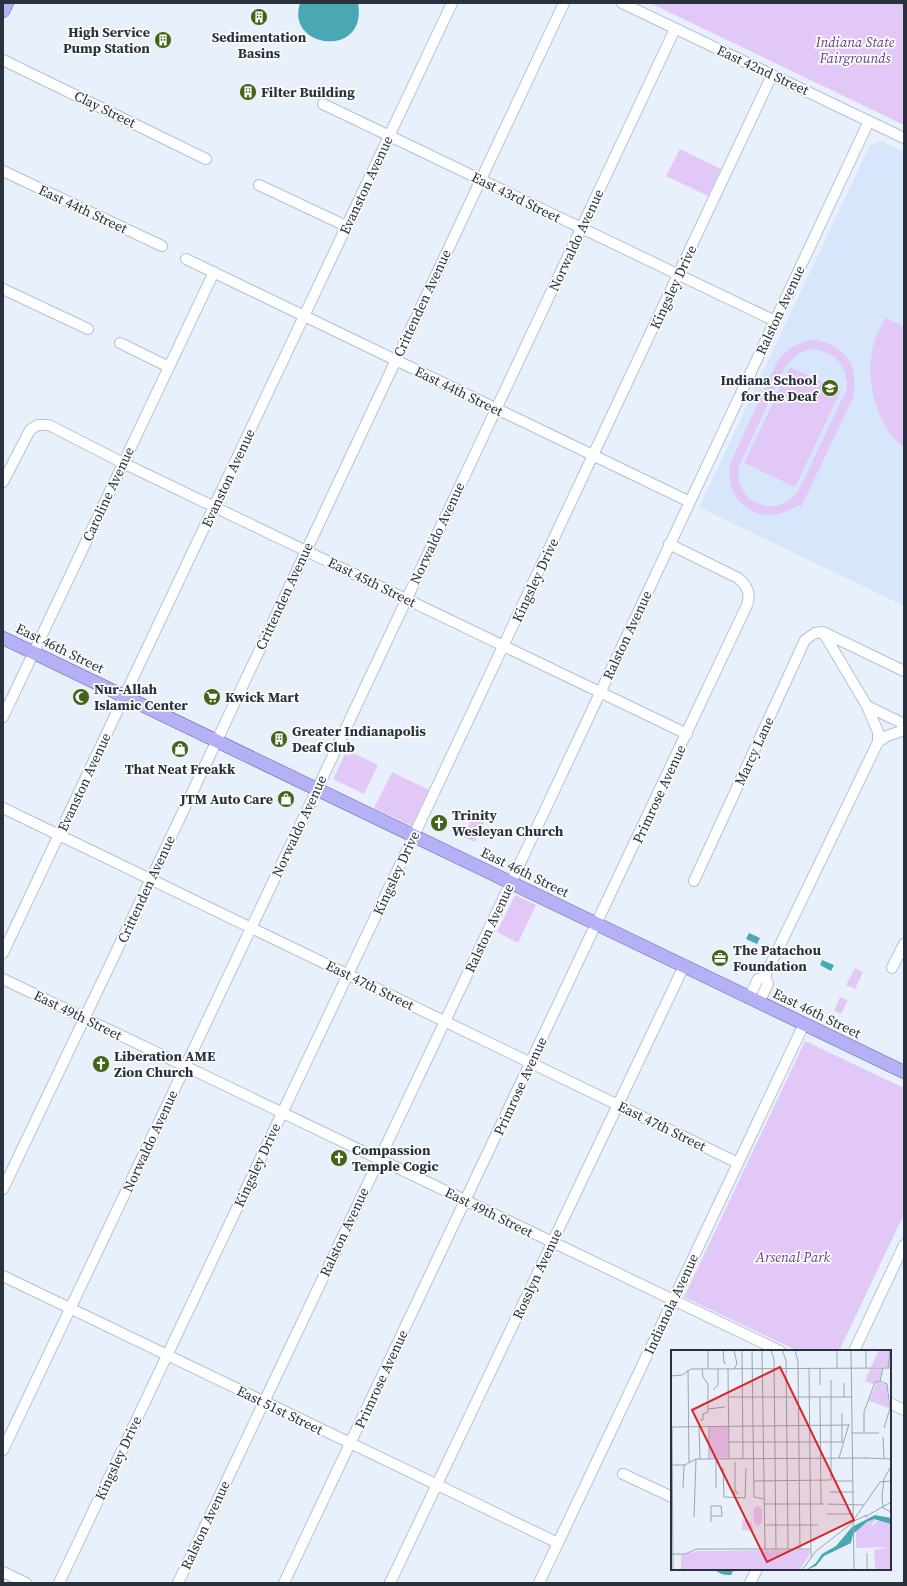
<svg xmlns="http://www.w3.org/2000/svg" width="907" height="1586" viewBox="0 0 907 1586" font-family="'Source Serif 4',serif">
<style>
.built{fill:#d8e6fb}
.green{fill:#e2c8f6;fill-rule:evenodd}
.water{fill:#4aa8b4}
.lines{fill:none;stroke-linecap:round;stroke-linejoin:round}
.minor-casing{stroke:#b0c2dd;stroke-width:12}
.major-casing{stroke:#6662b1;stroke-width:14}
.minor{stroke:#fff;stroke-width:10}
.major{stroke:#b6b0f6;stroke-width:13}
.labels{text-anchor:middle;dominant-baseline:central;stroke-width:3.5;stroke-linejoin:round;paint-order:stroke}
.poi-label{font-size:14px;font-weight:bold;fill:#2a313c;stroke:#fdfdfd;text-anchor:start}
.park-label{font-size:14px;font-style:italic;fill:#6a3f86;stroke:#fdfdfd}
.street-label{font-size:14px;fill:#2a313c;stroke:#fdfdfd}
.inset-road{fill:none;stroke:#9ca4af;stroke-width:1}
.view{fill:#d62828;fill-opacity:0.15;stroke:#d62828;stroke-width:2}
.inset-edge{fill:none;stroke:#2a313c;stroke-width:2}
</style>
<rect width="100%" height="100%" fill="#e8f0fc"/>
<!-- built -->
<path class="built" d="M881 141 904 152V606L699 507 870 145Z"/>
<!-- green -->
<path class="green" d="M650 3H904V125L673 14Z
M680 149 721 169 708 196 666 176Z
M886 318 904 327V448C875 423 864 379 874 343 876 334 882 326 886 318Z
M817 340C848 347 859 367 853 398L801 507 798 505C764 530 723 505 730 464L777 362C788 347 799 341 817 340ZM811 349C834 350 850 367 846 391L797 493C774 521 733 501 739 466L786 365 799 353Z
M790 367 841 391 795 487 744 463Z
M351 752 378 765 364 794 333 779 345 754 349 756Z
M392 772 429 790 412 826 374 808Z
M474 814 486 819 475 842 463 837Z
M515 895 536 905 518 943 497 932Z
M855 968 863 972 855 989 846 985Z
M840 997 848 1000 841 1014 834 1011Z
M805 1041 904 1088V1214L839 1351H798L684 1297Z"/>
<!-- water -->
<path class="water" d="M300 3H358C368 59 285 49 300 3Z
M749 933 760 938 757 944 746 939Z
M822 960 834 965 831 971 820 965Z
M714 1569H734L731 1575C724 1575 719 1574 714 1569Z"/>
<g class="lines">
<!-- minor casing -->
<g class="minor-casing">
<path id="minor" d="M622 3 904 138
M3 60 206 159
M323 104 775 321
M3 171 162 246
M259 185 346 226
M186 259 690 502
M3 289 88 329
M120 343 169 367
M3 482 30 430 38 425H49L123 463 687 734
M823 632 867 706
M3 717 214 272
M904 724 867 706 878 732V742L887 736 904 730
M3 808 738 1163
M694 881 805 640 815 633 823 632 904 671
M3 953 452 3
M892 968 904 944
M765 976 878 742
M3 979 780 1351
M749 998 758 979 765 976 768 984 759 1002
M3 1189 220 734 564 3
M3 1276 558 1543
M854 1351 904 1245
M890 1403 904 1410
M3 1450 321 781 675 29
M623 1474 672 1497
M3 1572 26 1583
M59 1583 417 829 772 75
M178 1583 514 876 869 121
M284 1583 747 605C751 594 747 585 738 578L669 544
M390 1583 684 966
M539 1583 804 1024
M750 1583 757 1569"/>
</g>
<!-- major casing -->
<g class="major-casing">
<path id="major" d="M3 11 7 3
M3 638 904 1072"/>
</g>
<!-- minor -->
<use href="#minor" class="minor"/>
<!-- major -->
<use href="#major" class="major"/>
</g>
<!-- icons -->
<defs>
<g id="building-disc" transform="scale(0.9)"><circle r="9.5" fill="#426318" stroke="#fdfdfd"/><path d="M-4-6H4V6H1V3H-1V6H-4ZM-2.5-4.3h1.7v1.8h-1.7ZM.8-4.3h1.7v1.8H.8ZM-2.5-1h1.7V.8h-1.7ZM.8-1h1.7V.8H.8Z" fill="#fff"/></g>
<g id="school-disc" transform="scale(0.9)"><circle r="9.5" fill="#426318" stroke="#fdfdfd"/><path d="M0-5L7-2L0 1L-7-2ZM-4 1L0 2.5L4 1V4Q0 6-4 4Z" fill="#fff"/></g>
<g id="mosque-disc" transform="scale(0.9)"><circle r="9.5" fill="#426318" stroke="#fdfdfd"/><path d="M3.5-4.9A6 6 0 1 0 3.5 4.9A5 5 0 1 1 3.5-4.9Z" fill="#fff"/></g>
<g id="supermarket-disc" transform="scale(0.9)"><circle r="9.5" fill="#426318" stroke="#fdfdfd"/><path d="M-6-5.5h2.5l.6 2H6L4.5 2H-2.5L-4.4-4H-6ZM-1.5 3.2a1.3 1.3 0 1 0 .1 0ZM3 3.2a1.3 1.3 0 1 0 .1 0Z" fill="#fff"/></g>
<g id="shop-disc" transform="scale(0.9)"><circle r="9.5" fill="#426318" stroke="#fdfdfd"/><path d="M-5-2.5h2.3a2.7 3.5 0 0 1 5.4 0H5L5.5 6h-11ZM-1.5-2.5h3a1.5 2.3 0 0 0-3 0Z" fill="#fff"/></g>
<g id="church-disc" transform="scale(0.9)"><circle r="9.5" fill="#426318" stroke="#fdfdfd"/><path d="M-1.2-6h2.4v3.5h3.3v2.4h-3.3V6h-2.4V-.1h-3.3v-2.4h3.3Z" fill="#fff"/></g>
<g id="office-disc" transform="scale(0.9)"><circle r="9.5" fill="#426318" stroke="#fdfdfd"/><path d="M-6-3h4V-5.5h4V-3h4V5H-6ZM-1-4.5V-3h2v-1.5ZM-6 0V1H6V0Z" fill="#fff"/></g>
</defs>
<g fill-rule="evenodd">
<use href="#building-disc" x="259" y="17"/>
<use href="#building-disc" x="163" y="40"/>
<use href="#building-disc" x="248" y="92"/>
<use href="#school-disc" x="830" y="388"/>
<use href="#mosque-disc" x="81" y="697"/>
<use href="#supermarket-disc" x="212" y="697"/>
<use href="#building-disc" x="279" y="739"/>
<use href="#shop-disc" x="180" y="749"/>
<use href="#shop-disc" x="286" y="799"/>
<use href="#church-disc" x="439" y="823"/>
<use href="#office-disc" x="720" y="958"/>
<use href="#church-disc" x="101" y="1064"/>
<use href="#church-disc" x="339" y="1158"/>
</g>
<g class="labels">
<!-- poi labels -->
<g class="poi-label">
<text x="150" y="32" text-anchor="end">High Service<tspan x="150" dy="16">Pump Station</tspan></text>
<text x="259" y="37" text-anchor="middle">Sedimentation<tspan x="259" dy="16">Basins</tspan></text>
<text x="261" y="92">Filter Building</text>
<text x="817" y="380" text-anchor="end">Indiana School<tspan x="817" dy="16">for the Deaf</tspan></text>
<text x="94" y="689">Nur-Allah<tspan x="94" dy="16">Islamic Center</tspan></text>
<text x="225" y="697">Kwick Mart</text>
<text x="292" y="731">Greater Indianapolis<tspan x="292" dy="16">Deaf Club</tspan></text>
<text x="180" y="769" text-anchor="middle">That Neat Freakk</text>
<text x="273" y="799" text-anchor="end">JTM Auto Care</text>
<text x="452" y="815">Trinity<tspan x="452" dy="16">Wesleyan Church</tspan></text>
<text x="733" y="950">The Patachou<tspan x="733" dy="16">Foundation</tspan></text>
<text x="114" y="1056">Liberation AME<tspan x="114" dy="16">Zion Church</tspan></text>
<text x="352" y="1150">Compassion<tspan x="352" dy="16">Temple Cogic</tspan></text>
</g>
<!-- park labels -->
<g class="park-label">
<text x="855" y="42">Indiana State<tspan x="855" dy="16">Fairgrounds</tspan></text>
<text x="793" y="1257">Arsenal Park</text>
</g>
<!-- street labels -->
<g class="street-label">
<text transform="translate(763 70) rotate(25)">East 42nd Street</text>
<text transform="translate(105 109) rotate(26)">Clay Street</text>
<text transform="translate(366 185) rotate(-65)">Evanston Avenue</text>
<text transform="translate(516 197) rotate(26)">East 43rd Street</text>
<text transform="translate(83 209) rotate(25)">East 44th Street</text>
<text transform="translate(576 240) rotate(-65)">Norwaldo Avenue</text>
<text transform="translate(673 287) rotate(-65)">Kingsley Drive</text>
<text transform="translate(422 303) rotate(-65)">Crittenden Avenue</text>
<text transform="translate(780 310) rotate(-65)">Ralston Avenue</text>
<text transform="translate(459 391) rotate(26)">East 44th Street</text>
<text transform="translate(228 478) rotate(-65)">Evanston Avenue</text>
<text transform="translate(108 494) rotate(-65)">Caroline Avenue</text>
<text transform="translate(437 533) rotate(-65)">Norwaldo Avenue</text>
<text transform="translate(535 580) rotate(-65)">Kingsley Drive</text>
<text transform="translate(372 582) rotate(26)">East 45th Street</text>
<text transform="translate(284 596) rotate(-65)">Crittenden Avenue</text>
<text transform="translate(627 635) rotate(-65)">Ralston Avenue</text>
<text transform="translate(60 648) rotate(26)">East 46th Street</text>
<text transform="translate(754 751) rotate(-65)">Marcy Lane</text>
<text transform="translate(84 782) rotate(-65)">Evanston Avenue</text>
<text transform="translate(659 794) rotate(-65)">Primrose Avenue</text>
<text transform="translate(299 826) rotate(-65)">Norwaldo Avenue</text>
<text transform="translate(525 872) rotate(26)">East 46th Street</text>
<text transform="translate(396 873) rotate(-65)">Kingsley Drive</text>
<text transform="translate(146 889) rotate(-65)">Crittenden Avenue</text>
<text transform="translate(489 928) rotate(-65)">Ralston Avenue</text>
<text transform="translate(370 985) rotate(26)">East 47th Street</text>
<text transform="translate(817 1013) rotate(26)">East 46th Street</text>
<text transform="translate(78 1015) rotate(26)">East 49th Street</text>
<text transform="translate(520 1086) rotate(-65)">Primrose Avenue</text>
<text transform="translate(662 1126) rotate(26)">East 47th Street</text>
<text transform="translate(150 1141) rotate(-65)">Norwaldo Avenue</text>
<text transform="translate(257 1165) rotate(-65)">Kingsley Drive</text>
<text transform="translate(489 1212) rotate(26)">East 49th Street</text>
<text transform="translate(344 1232) rotate(-65)">Ralston Avenue</text>
<text transform="translate(537 1274) rotate(-65)">Rosslyn Avenue</text>
<text transform="translate(671 1304) rotate(-65)">Indianola Avenue</text>
<text transform="translate(381 1379) rotate(-65)">Primrose Avenue</text>
<text transform="translate(280 1410) rotate(26)">East 51st Street</text>
<text transform="translate(118 1458) rotate(-65)">Kingsley Drive</text>
<text transform="translate(205 1525) rotate(-65)">Ralston Avenue</text>
</g>
</g>
<!-- overview -->
<g transform="translate(671 1350)">
<rect width="220" height="220" fill="#e8f0fc"/>
<path d="M208 0H220V17H200ZM211 18 209 29 202 34 194 31 199 19ZM206 31 216 35 218 58 198 51ZM39 77H57V107L39 108ZM87 156 91 160V172L87 176 83 172 82 159ZM71 169 80 172 83 181 71 180ZM202 169 205 170 201 174 202 176 207 170 220 174 219 220H204V214L203 200 217 197 185 198V180ZM139 200 138 206 128 220H10V205L27 201Z" fill="#e2c8f6"/>
<path d="M204 165 220 168V174L203 169 196 172 182 184 180 193 153 206 145 216 135 220 145 213 151 204 165 196 181 177Z" fill="#4aa8b4"/>
<path class="inset-road" d="M37 0V19M52 0 53 13H55M71 0 72 109M81 0 83 147 93 149M91 0 94 199M100 0 103 10 105 199M111 0 115 10 117 199M124 0 127 12 129 199M166 0V18M180 0 183 220M195 0V18M138 18 140 207M149 18V35M217 18 219 0M57 19 58 109M63 19 66 14 63 0M17 20 18 112M0 26 11 25 20 19 220 18M209 31 216 34 219 58 213 78M209 31 212 18M173 33V47M42 40 47 35V19M57 47H181M149 47 150 154M37 59 54 57M171 63V92M29 70H32V64L37 62V34L32 27 31 19M28 76 29 109M38 76V109M0 77 178 75M1 77 2 220M181 83H208M193 83V62L204 32 209 31M212 87 213 108M58 92H173M168 108 178 74M194 108 220 109M45 109V138M64 112V140M0 115H14L25 109 196 108M220 116 213 129 211 146 212 158 220 162M52 118 53 147 74 148 75 118M83 131 160 130V30M164 131H182M12 138 13 115M64 140V141L67 143H61ZM159 142H183M93 154H153M156 154 193 155M156 164H182M23 167 25 109M194 167 220 152M184 168 209 132 220 131M40 172V156H50L51 166H40M94 175H147M196 203V220M1 204H14L26 199H140M131 220 145 201 185 170 196 165"/>
<path class="view" d="M109 17 183 170 96 212 21 60Z"/>
<rect width="220" height="220" class="inset-edge"/>
</g>
<!-- border -->
<rect width="907" height="1586" fill="none" stroke="#2a313c" stroke-width="8"/>
</svg>
